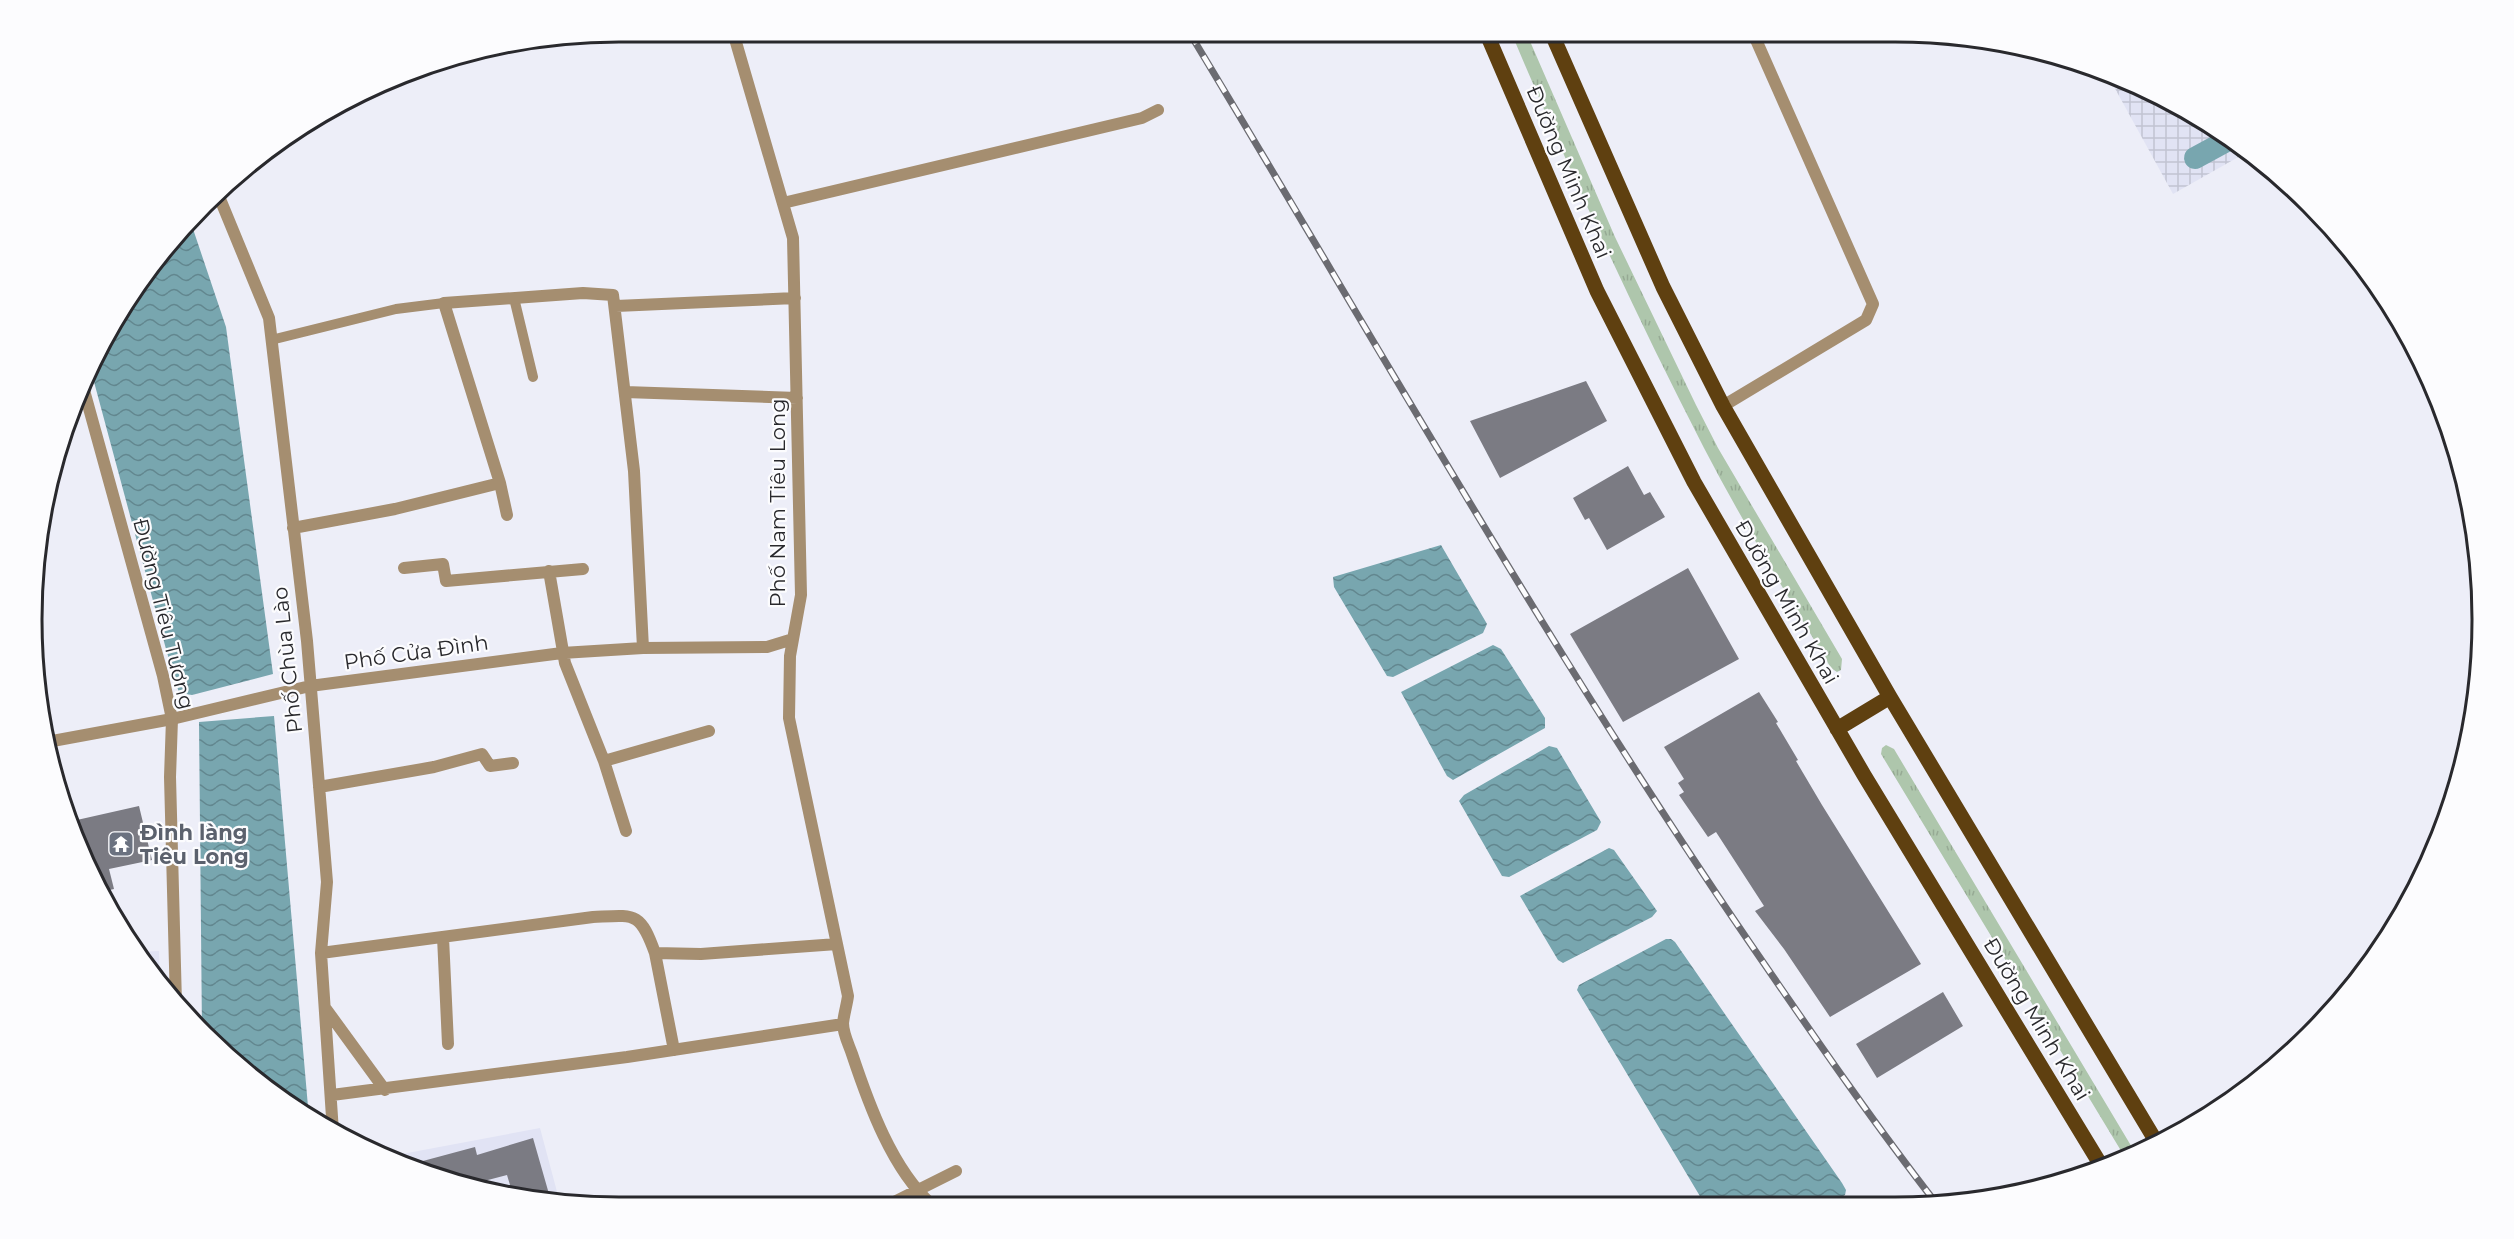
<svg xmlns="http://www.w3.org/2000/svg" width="2514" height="1239" viewBox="0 0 2514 1239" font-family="Montserrat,sans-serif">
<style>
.built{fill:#e1e3f4}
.industrial{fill:url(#industrial-grid)}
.grass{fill:url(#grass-tufts)}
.water{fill:url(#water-waves)}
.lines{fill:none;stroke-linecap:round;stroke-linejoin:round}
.canal{stroke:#78a6af;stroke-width:22}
.building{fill:#7b7b83}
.service{stroke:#a58e70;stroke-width:10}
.minor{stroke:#a58e70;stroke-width:12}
.tertiary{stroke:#a58e70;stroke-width:12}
.primary{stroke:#5f4010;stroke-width:15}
.rail-casing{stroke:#6b6b71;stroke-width:7}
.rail{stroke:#fcfcfe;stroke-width:4.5;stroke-dasharray:14;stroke-linecap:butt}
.labels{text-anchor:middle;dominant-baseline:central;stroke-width:4.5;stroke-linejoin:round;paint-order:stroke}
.street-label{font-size:21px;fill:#29292d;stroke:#fcfcfe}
.worship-label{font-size:21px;font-weight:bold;fill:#5b616d;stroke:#fcfcfe;text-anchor:start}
.rim{fill:none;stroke:#29292d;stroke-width:3}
</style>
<defs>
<pattern id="industrial-grid" width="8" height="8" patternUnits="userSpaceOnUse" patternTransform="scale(1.5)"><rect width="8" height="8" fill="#e1e3f4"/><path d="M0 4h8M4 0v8" fill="none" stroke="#c1c3d2"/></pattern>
<pattern id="grass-tufts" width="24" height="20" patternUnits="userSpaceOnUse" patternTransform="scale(1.5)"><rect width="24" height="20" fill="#aec6ac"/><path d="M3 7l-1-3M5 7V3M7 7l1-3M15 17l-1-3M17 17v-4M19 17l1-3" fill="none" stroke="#96aa94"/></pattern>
<pattern id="water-waves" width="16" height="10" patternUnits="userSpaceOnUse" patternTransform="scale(1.5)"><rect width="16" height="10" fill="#78a6af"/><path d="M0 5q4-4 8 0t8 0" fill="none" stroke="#62878f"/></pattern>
</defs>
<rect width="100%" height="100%" fill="#edeef8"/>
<!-- built -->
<path class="built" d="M159 951 160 986 137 952Z
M540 1128 560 1203 468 1188 386 1157Z"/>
<!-- industrial -->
<path class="industrial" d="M2107 74 2154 92 2249 151 2173 194Z"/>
<!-- grass -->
<path class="grass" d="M1511 32H1526L1615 237 1696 405 1718 448 1842 659 1841 670 1837 672 1831 668C1787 595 1743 523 1704 448 1634 312 1570 173 1511 32Z
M1886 745 1894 749 2136 1154 2126 1159 1881 754 1882 748Z"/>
<!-- water -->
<path class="water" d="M190 220 226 327 273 674 192 695 179 693 166 649 90 367 110 325 178 232Z
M1441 545 1487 624 1483 633 1393 677 1387 676 1334 587 1333 577Z
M1493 645 1501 649 1545 718V728L1453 780 1447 776 1401 692Z
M274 716 309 1118 293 1108 202 1033 199 722Z
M1549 746 1557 748 1601 822 1597 830 1509 877 1502 876 1459 801 1464 795Z
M1609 848 1614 850 1657 911 1652 917 1563 963 1558 960 1520 896Z
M1666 939H1671L1675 942 1842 1183 1846 1190 1845 1195 1831 1203H1704L1577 990 1579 985Z"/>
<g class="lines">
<!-- canal -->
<path class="canal" d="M2195 158 2230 139"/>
</g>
<!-- building -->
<path class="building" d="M1586 381 1607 421 1500 478 1470 421Z
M1628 466 1644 495 1650 492 1665 517 1607 550 1589 518 1585 520 1573 498Z
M1688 568 1739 659 1623 722 1570 634Z
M1759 692 1778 722 1776 723 1798 760 1796 761 1822 805 1921 964 1830 1017 1784 949 1755 911 1764 906 1716 832 1708 837 1679 795 1684 792 1678 783 1684 779 1664 747Z
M139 806 152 860 109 869 114 889 100 892 92 880 68 822Z
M1943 992 1963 1026 1877 1078 1856 1044Z
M533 1138 551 1201 513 1195 507 1175 465 1186 408 1165 475 1147 477 1155Z"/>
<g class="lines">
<!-- service -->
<path class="service" d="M514 298 533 377
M271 340 396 309 444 303"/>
<!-- minor -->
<path class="minor" d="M733 32 793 238 801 595 790 656 789 718 848 996C847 1004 844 1014 843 1023 843 1034 849 1045 852 1054 869 1105 892 1169 932 1205
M218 194 269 318 307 641 327 882 321 953 333 1132
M783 203 1142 118 1158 110
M616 306 795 298
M625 392 797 398
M1723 406 1866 320 1873 304 1753 33
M507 515 500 483 444 303 583 293 613 295 634 471 643 648
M293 528 395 509 500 483
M404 568 443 564 446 581 583 569
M549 571 565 663 604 761 626 831
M47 742 172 719 310 686 562 653 643 648 767 647 793 639
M604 761 709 731
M319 787 434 767 482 754 490 766 513 763
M443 937 448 1044
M321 953 593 917C635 915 640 911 655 953L701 954 837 944
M655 953 674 1050
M326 1009 385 1090
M332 1095 627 1057 843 1024
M888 1205 956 1171"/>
<!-- tertiary -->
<path class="tertiary" d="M82 383 163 676 172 719 170 777 176 1004"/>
<!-- primary -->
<path class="primary" d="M1486 32 1597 291 1694 482 1864 775 2102 1167
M1551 32 1663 287 1723 406 1890 697 2157 1143
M1837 729 1890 697"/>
<!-- rail casing -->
<g class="rail-casing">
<path id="rail" d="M1189 32C1378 345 1557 664 1765 965 1820 1045 1876 1126 1936 1203"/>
</g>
<!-- rail -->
<use href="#rail" class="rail"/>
</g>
<!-- icons -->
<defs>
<g id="temple-square" transform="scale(1.35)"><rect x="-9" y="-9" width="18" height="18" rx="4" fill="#6b7280" stroke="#fcfcfe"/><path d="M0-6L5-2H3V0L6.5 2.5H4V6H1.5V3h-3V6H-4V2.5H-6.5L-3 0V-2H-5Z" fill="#fff"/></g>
</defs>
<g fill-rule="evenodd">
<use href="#temple-square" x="121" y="844"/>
</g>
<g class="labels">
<!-- street labels -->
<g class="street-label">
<text transform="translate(1569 172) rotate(67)">Đường Minh Khai</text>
<text transform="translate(777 503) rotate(-90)">Phố Nam Tiêu Long</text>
<text transform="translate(1787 602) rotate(60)">Đường Minh Khai</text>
<text transform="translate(164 614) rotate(76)">Đường Tiêu Tương</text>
<text transform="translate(416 652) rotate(-8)">Phố Cửa Đình</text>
<text transform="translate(287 660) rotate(-96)">Phố Chùa Lào</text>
<text transform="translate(2037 1019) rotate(59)">Đường Minh Khai</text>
</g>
<!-- worship labels -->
<g class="worship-label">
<text x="140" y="832">Đình làng<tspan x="140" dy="24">Tiêu Long</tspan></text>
</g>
</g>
<!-- crop -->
<path d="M0 0H2514V1239H0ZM619 42H1895A577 577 0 0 1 2472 619V620A577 577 0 0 1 1895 1197H619A577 577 0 0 1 42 620V619A577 577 0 0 1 619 42Z" fill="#fcfcfe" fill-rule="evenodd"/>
<path class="rim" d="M619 42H1895A577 577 0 0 1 2472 619V620A577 577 0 0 1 1895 1197H619A577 577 0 0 1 42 620V619A577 577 0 0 1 619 42Z"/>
</svg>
